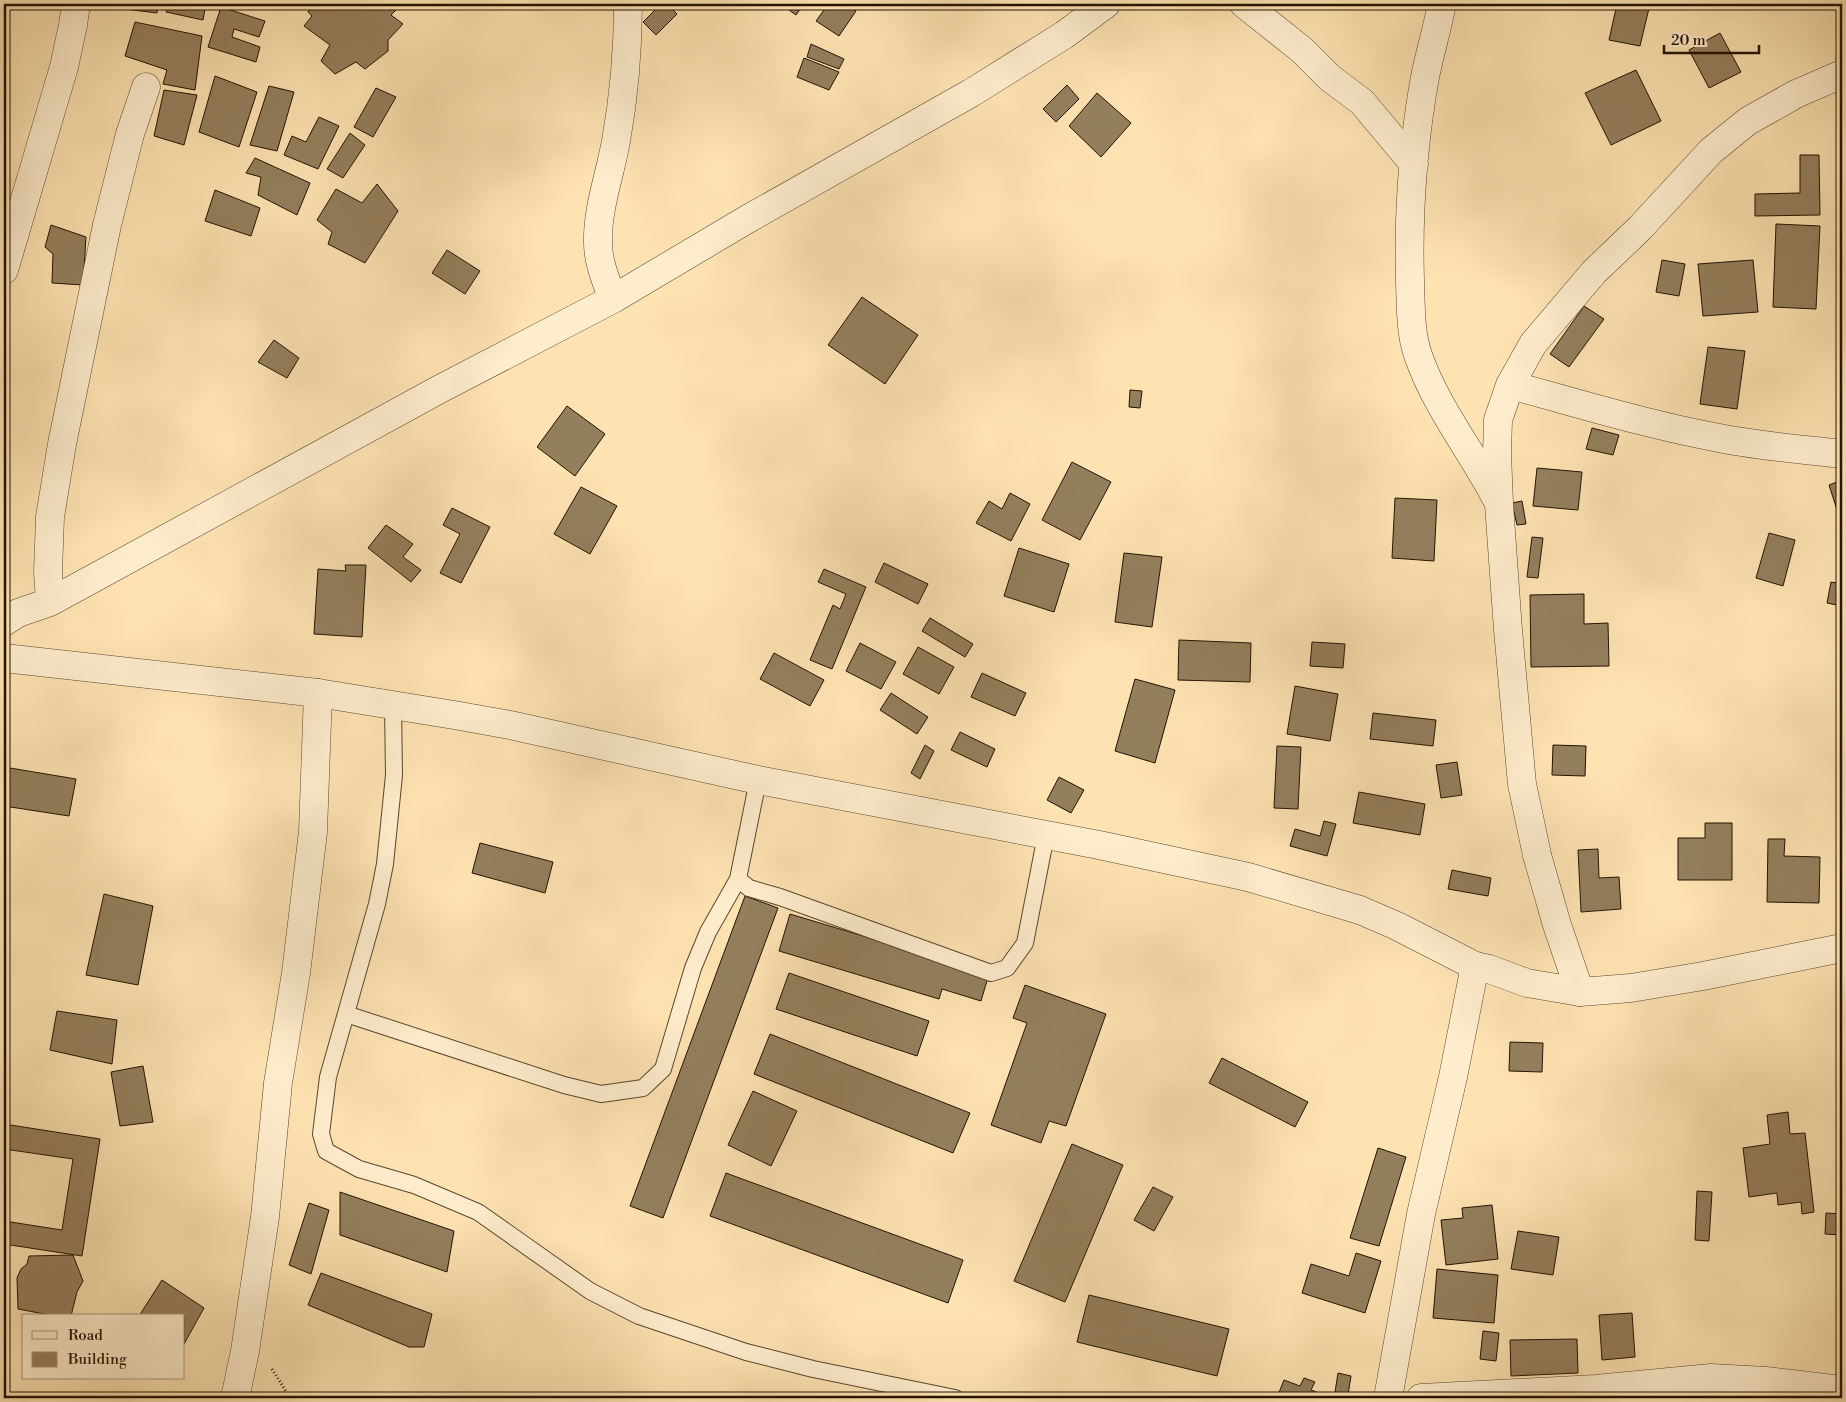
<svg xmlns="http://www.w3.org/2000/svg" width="1846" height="1402" viewBox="0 0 1846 1402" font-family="'Libre Bodoni',serif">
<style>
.building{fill:#947f5d;stroke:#211301}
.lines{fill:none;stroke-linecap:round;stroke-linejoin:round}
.service-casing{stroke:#58472d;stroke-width:18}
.minor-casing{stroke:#58472d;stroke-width:29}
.tertiary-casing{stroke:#58472d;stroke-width:29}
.path{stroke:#211301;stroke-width:3;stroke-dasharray:1 2.5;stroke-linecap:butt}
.service{stroke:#feedcd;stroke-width:16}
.minor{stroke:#feedcd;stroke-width:28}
.tertiary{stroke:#feedcd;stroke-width:28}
</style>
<rect width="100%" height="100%" fill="#fee3b2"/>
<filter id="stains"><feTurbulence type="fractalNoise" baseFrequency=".004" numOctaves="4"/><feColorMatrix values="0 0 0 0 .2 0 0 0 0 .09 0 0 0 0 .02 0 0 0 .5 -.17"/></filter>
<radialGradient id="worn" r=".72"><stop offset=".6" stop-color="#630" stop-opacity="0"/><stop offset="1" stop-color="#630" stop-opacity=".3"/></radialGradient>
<!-- building -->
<path class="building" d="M109 4H158L157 13 109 7Z
M167 4H206L203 20 166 12Z
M312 4H352L361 7 368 4H386L398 8 391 15 403 24 388 40V51L365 69 356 62 335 74 321 61 330 45 304 26 312 16 308 12Z
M661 4H667L677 14 656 35 643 22Z
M794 4H804L796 15 789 10Z
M814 4H845L856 11 839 36 816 21 824 10Z
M1617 4H1650L1640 46 1609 40Z
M221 7 265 21 259 37 234 29 232 37 260 47 256 62 208 47Z
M135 22 202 36 195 90 163 84 167 70 125 56Z
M1720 33 1741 72 1709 88 1689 50Z
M811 44 844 59 839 69 807 57Z
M804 58 839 72 829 90 797 77Z
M1636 70 1661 121 1611 145 1585 93Z
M215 76 257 92 239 147 199 132Z
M1067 85 1079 99 1056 122 1043 109Z
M269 86 294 92 277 151 250 145Z
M376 88 396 97 373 137 354 127Z
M164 90 197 95 184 145 154 136Z
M1097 93 1131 123 1101 157 1069 126Z
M319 117 339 126 318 169 284 155 292 136 306 142Z
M350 133 365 145 343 178 327 169Z
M1800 155H1819L1820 215 1755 216V194L1800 193Z
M255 158 310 183 297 215 258 195 261 177 246 173Z
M377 184 398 211 365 263 328 244 332 232 317 220 336 189 362 203Z
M215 190 260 208 251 236 205 221Z
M1776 224 1820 226 1816 309 1773 307Z
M51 225 86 237 83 285 52 283 53 254 45 247Z
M447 250 480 271 465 294 432 273Z
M1662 260 1685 264 1679 296 1656 292Z
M1753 260 1758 312 1703 316 1698 264Z
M862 297 918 335 885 384 828 345Z
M1584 306 1604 319 1569 367 1550 354Z
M274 340 299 358 287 378 258 362Z
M1708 347 1745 351 1737 409 1700 404Z
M1130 390 1142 391 1140 408 1129 407Z
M567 406 605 434 575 476 537 447Z
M1592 428 1619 435 1613 455 1586 449Z
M1072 462 1111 482 1080 540 1042 520Z
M1537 468 1582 472 1578 510 1533 506Z
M1842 480V515L1839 516 1829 485Z
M581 487 617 506 590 554 554 534Z
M1010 493 1030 504 1011 541 976 523 989 501 1002 509Z
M1395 498 1437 500 1434 561 1392 558Z
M1522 501 1526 524 1517 525 1512 503Z
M452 508 490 527 461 583 440 573 460 534 443 525Z
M386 525 413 544 403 557 421 570 411 582 368 548Z
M1769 533 1795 540 1783 586 1756 578Z
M1532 537 1543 538 1538 578 1527 577Z
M1019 548 1069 564 1054 612 1004 596Z
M1124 553 1162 557 1152 627 1115 622Z
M884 563 928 584 918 604 875 582Z
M345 565H366L362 637 314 634 318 569 346 571Z
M824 569 866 587 832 669 810 660 833 605 840 609 846 594 818 582Z
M1831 582 1842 584V606L1827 603Z
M1584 594V624L1608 623 1609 666 1531 667 1530 595Z
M930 618 973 644 965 657 922 631Z
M1179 640 1251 643 1250 682 1178 680Z
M1312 642 1345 644 1343 668 1310 666Z
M860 643 896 662 881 689 846 671Z
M918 647 954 667 939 694 903 674Z
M774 653 824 680 810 706 760 679Z
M982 673 1026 693 1015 716 971 697Z
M1135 679 1175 690 1155 763 1115 751Z
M1295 686 1338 694 1330 741 1287 734Z
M891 693 928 717 917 734 880 710Z
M1373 713 1436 720 1433 746 1370 739Z
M960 732 995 749 987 767 951 750Z
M925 745 934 751 920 779 911 773Z
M1553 745 1586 746 1585 776 1552 775Z
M1277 746 1301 747 1298 809 1274 808Z
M1457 762 1462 795 1441 798 1436 765Z
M4 767 76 779 69 816 4 806Z
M1059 777 1084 790 1071 813 1047 800Z
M1359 792 1425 804 1420 835 1353 823Z
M1324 821 1336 824 1327 856 1290 846 1295 829 1320 836Z
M1705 823H1732V880H1678V838H1705Z
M1768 839H1785L1784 856 1820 857 1819 903 1767 902Z
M480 843 553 862 545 893 472 873Z
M1598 849 1599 878 1619 877 1621 909 1581 912 1578 850Z
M1452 870 1491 878 1488 896 1448 889Z
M104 894 153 906 138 985 86 975Z
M745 896 778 908 663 1218 630 1206Z
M790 914 989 974 981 1001 942 989 939 999 779 951Z
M789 973 929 1021 917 1056 776 1009Z
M1025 985 1106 1014 1066 1126 1049 1121 1041 1143 991 1125 1027 1023 1013 1018Z
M57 1011 117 1020 112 1064 50 1050Z
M770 1034 970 1113 953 1153 754 1074Z
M1510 1042 1543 1043 1542 1072 1509 1071Z
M1222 1058 1308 1102 1295 1127 1209 1083Z
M143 1066 153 1122 120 1126 111 1072Z
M753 1091 797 1111 771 1166 728 1145Z
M1788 1112 1790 1134 1805 1133 1814 1212 1802 1214 1801 1202 1778 1205 1777 1193 1749 1197 1743 1148 1770 1144 1767 1115Z
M4 1124 100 1139 82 1256 4 1244V1221L62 1230 73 1159 4 1149Z
M1072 1144 1123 1165 1065 1302 1014 1281Z
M1378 1148 1406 1157 1379 1246 1350 1238Z
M726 1173 963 1260 948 1303 710 1216Z
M1153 1187 1173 1197 1154 1231 1134 1220Z
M1697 1191 1712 1192 1709 1241 1695 1240Z
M340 1192 454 1231 447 1272 340 1235Z
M1842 1202V1235L1825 1234 1826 1213 1842 1214Z
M309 1203 329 1210 311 1274 289 1265Z
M1492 1205 1498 1259 1446 1265 1441 1220 1463 1218 1462 1208Z
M1518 1231 1559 1237 1553 1275 1511 1269Z
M1356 1253 1381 1261 1365 1313 1302 1293 1311 1264 1349 1276Z
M73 1255 83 1281 77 1292 71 1316H55L18 1309 17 1278 21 1269 27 1264 29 1256Z
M1437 1269 1498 1275 1494 1323 1433 1318Z
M321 1273 432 1314 424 1347H409L308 1305Z
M162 1280 204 1308 184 1344V1316H139Z
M1089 1295 1229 1329 1217 1376 1077 1342Z
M1632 1313 1635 1357 1602 1360 1599 1315Z
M1483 1331 1499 1333 1496 1361 1480 1359Z
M1577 1339 1578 1373 1511 1376 1510 1340Z
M1338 1373 1351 1376 1348 1395 1335 1392Z
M1304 1378 1315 1382 1311 1390 1329 1397 1328 1398H1289L1278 1395 1284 1380 1300 1386Z
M4 1392 40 1398H4Z"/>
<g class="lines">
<!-- service casing -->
<g class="service-casing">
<path id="service" d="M393 705 394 775 385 864 377 904 328 1077 321 1134 326 1151 359 1169 414 1185 478 1212 590 1291 639 1316 746 1352 813 1369 955 1398
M758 780 738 879 749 888 780 897 991 973 1007 968 1025 943 1046 835
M346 1014 564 1085 601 1094 643 1088 663 1069 693 968 708 932 738 879"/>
</g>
<!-- minor casing -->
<g class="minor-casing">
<path id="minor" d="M1244 4 1302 50 1330 78 1362 102 1414 164
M1442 4C1437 29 1430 53 1425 77 1413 144 1408 213 1410 281 1411 306 1410 332 1418 355 1436 407 1471 450 1496 498
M4 270 64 67 73 25 76 4
M613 299C606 281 598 262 598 243 597 209 610 175 616 141 624 96 628 50 628 4
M1510 385C1578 403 1645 424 1714 437 1756 446 1799 449 1842 454
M50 602 48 572 50 517 62 444 107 225 130 134 146 87
M4 622 18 613 50 602 440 389 613 299 746 220 971 93 1064 35 1106 4
M1580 992 1557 925 1537 855 1522 784 1508 630 1499 504 1497 453 1498 420 1510 385 1533 344 1594 272 1640 228 1711 151 1748 121 1796 94 1842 74
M235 1398 245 1351 265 1217 278 1083 296 973 313 832 318 693
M1388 1398 1421 1214 1453 1077 1475 966
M1421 1398 1596 1389 1711 1378 1766 1381 1842 1390"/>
</g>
<!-- tertiary casing -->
<g class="tertiary-casing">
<path id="tertiary" d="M4 658 318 693 454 715 510 725 758 780 1099 845 1248 877 1360 910 1397 926 1475 966 1489 969 1527 983 1580 992 1631 988 1703 976 1842 948"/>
</g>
<!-- path -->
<path class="path" d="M272 1369 290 1398"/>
<!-- service -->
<use href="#service" class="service"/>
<!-- minor -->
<use href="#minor" class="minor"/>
<!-- tertiary -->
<use href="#tertiary" class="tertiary"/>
</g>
<!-- margin -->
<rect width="1846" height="1402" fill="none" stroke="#fee3b2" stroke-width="20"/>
<rect x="5" y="5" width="1836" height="1392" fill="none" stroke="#211301" stroke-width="2.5"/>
<rect x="10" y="10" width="1826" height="1382" fill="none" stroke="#211301"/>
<!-- legend -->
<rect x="22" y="1314" width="162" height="65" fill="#feedcd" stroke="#a6967b"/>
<rect x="32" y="1331" width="25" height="8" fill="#feedcd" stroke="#a6967b"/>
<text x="68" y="1340" font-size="15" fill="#211301">Road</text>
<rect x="32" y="1352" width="25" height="15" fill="#947f5d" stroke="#a6967b"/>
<text x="68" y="1364" font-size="15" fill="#211301">Building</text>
<!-- scale -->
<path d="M1664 45v8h95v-8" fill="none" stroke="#211301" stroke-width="2.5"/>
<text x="1671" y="45" font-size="15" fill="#211301" stroke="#feedcd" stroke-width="4" paint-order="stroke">20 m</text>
<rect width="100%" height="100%" filter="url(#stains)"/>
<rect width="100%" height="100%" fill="url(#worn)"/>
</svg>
